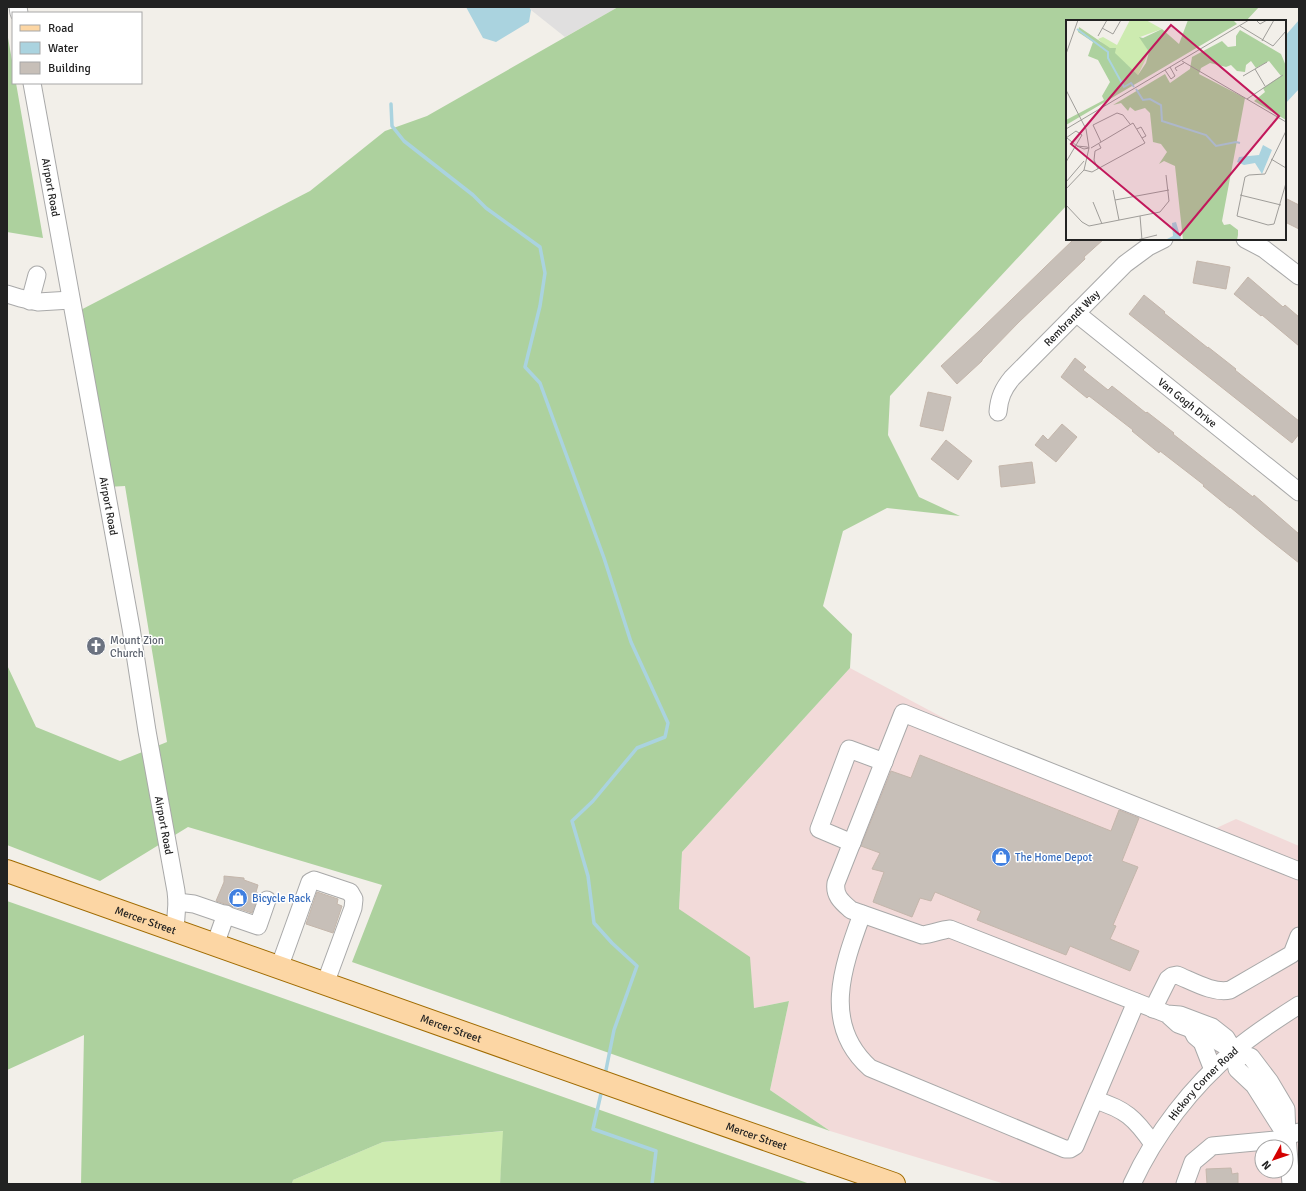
<svg xmlns="http://www.w3.org/2000/svg" width="1306" height="1191" viewBox="0 0 1306 1191" font-family="Signika,sans-serif">
<style>
.residential{fill:#e0dfdf}
.commercial{fill:#f2dad9;fill-rule:evenodd}
.grass{fill:#cdebb0}
.forest{fill:#add19e}
.water{fill:#aad3df}
.lines{fill:none;stroke-linecap:round;stroke-linejoin:round}
.stream{stroke:#aad3df;stroke-width:3.5}
.building{fill:#c7bfb8;stroke:#c4b6ab}
.minor-casing{stroke:#a9a9a9;stroke-width:19}
.major-casing{stroke:#a06b00;stroke-width:24}
.minor{stroke:#fff;stroke-width:17}
.major{stroke:#fcd6a4;stroke-width:22}
.labels{text-anchor:middle;dominant-baseline:central;stroke-width:3;stroke-linejoin:round;paint-order:stroke}
.street-label{font-size:11px;fill:#222;stroke:#fff}
.worship-label{font-size:11px;fill:#5b616d;stroke:#fff;text-anchor:start}
.shop-label{font-size:11px;fill:#366cbe;stroke:#fff;text-anchor:start}
.inset-river{fill:none;stroke:#aad3df;stroke-width:2}
.inset-road{fill:none;stroke:#9f9d99;stroke-width:1}
.view{fill:#c2185b;fill-opacity:0.15;stroke:#c2185b;stroke-width:2}
.inset-edge{fill:none;stroke:#222;stroke-width:2}
</style>
<rect width="100%" height="100%" fill="#f2efe9"/>
<!-- residential -->
<path class="residential" d="M529 7H618L565 37 531 10Z"/>
<!-- commercial -->
<path class="commercial" d="M850 668 1026 762 1210 831 1236 819 1299 846V1184H1005L830 1131 770 1090 789 1001 754 1008 679 909 682 852ZM1262 1147H1286V1171H1262Z"/>
<!-- grass -->
<path class="grass" d="M504 1131 500 1184H292L293 1180 383 1142Z"/>
<!-- forest -->
<path class="forest" d="M618 7H1259L1246 21H1067V205L958 322 890 396 888 435 919 497 960 516 887 508 843 531 823 606 852 634 850 668 682 852 679 909 750 957 754 1008 789 1001 770 1090 830 1131 352 962 382 885 188 827 100 881 7 845V665L36 727 120 761 167 742 125 486 107 487 71 315 310 191 385 131 427 116Z
M7 32 13 66V83H16L43 238 7 232Z
M7 901 810 1184H500L503 1131 383 1142 293 1180 292 1184H81L84 1035 7 1070Z"/>
<!-- water -->
<path class="water" d="M466 7H529L531 10 529 22 496 42 483 38Z
M1299 20V89L1285 104V36Z"/>
<g class="lines">
<!-- stream -->
<path class="stream" d="M391 104 392 126 404 141 473 195 486 208 540 247 545 273 540 306 525 367 540 383 604 558 631 642 668 723 665 737 637 748 593 801 572 821 588 876 594 923 612 943 637 966 614 1030 605 1075
M602 1089 593 1129 656 1151 652 1184"/>
</g>
<!-- building -->
<path class="building" d="M1285 198 1299 205V229L1285 222Z
M1074 239H1104L1084 257 1085 259 1019 322 982 360V361L957 384 941 366 979 331Z
M1197 261 1230 267 1226 289 1193 283Z
M1248 277 1283 307 1285 305 1299 317V346L1262 315 1261 316 1234 294Z
M1144 295 1165 312 1164 313 1208 348V347L1236 369 1235 370 1299 421V434L1292 443 1129 314Z
M1075 358 1086 367 1083 370 1108 390 1112 386 1146 413 1147 412 1174 433 1173 434 1253 497 1254 495 1299 534V563L1265 536 1230 507V508L1203 486 1204 485 1160 451 1159 453 1132 431 1133 430 1089 396 1087 398 1061 377Z
M928 392 951 397 943 431 920 426Z
M1062 424 1077 437 1056 462 1035 445 1043 435 1048 440Z
M946 440 972 461 958 480 931 459Z
M1032 462 1035 483 1001 487 999 466Z
M920 755 1111 831 1119 810 1139 818 1122 861 1138 867 1113 925 1116 926 1110 939 1139 951 1130 971 1070 946 1066 955 977 920 981 911 935 892 931 901 920 898 912 917 873 902 884 872 872 869 880 853 861 846 891 771 911 778Z
M224 876 244 878V880L258 885 256 892 259 894 252 913 216 901 224 882Z
M317 892 338 899 337 904 342 906 333 933 306 924Z
M1231 1168 1232 1174 1238 1173V1184H1207L1206 1169Z"/>
<g class="lines">
<!-- minor casing -->
<g class="minor-casing">
<g id="minor">
<path d="M18 7 19 13"/>
<path id="s1" d="M32 83 131 628 147 731 176 891 177 902 175 931"/>
<path d="M1245 239 1264 249 1299 276"/>
<path d="M7 294 20 298 38 302 71 300"/>
<path d="M30 301 37 275"/>
<path id="s2" d="M1076 313 1299 492"/>
<path id="s3" d="M998 412C999 398 1003 389 1012 378L1125 264 1148 247 1164 239"/>
<path d="M852 843 819 829 849 749 884 762"/>
<path d="M177 902 194 904 258 926 267 900"/>
<path d="M862 914C843 966 821 1024 870 1068L1065 1149H1070L1075 1146 1136 1002"/>
<path d="M215 945 226 914"/>
<path d="M279 968 310 882 314 880 350 892 354 899 353 908 325 984"/>
<path d="M1153 1009 1168 979 1172 976 1177 975C1192 981 1214 994 1230 990L1292 954 1299 936"/>
<path d="M1167 1014 1180 1015 1212 1027 1226 1038 1234 1051 1205 1034 1178 1024 1167 1014 950 929C940 930 932 934 922 935L851 910C842 902 834 896 836 883L903 713 1299 871"/>
<path d="M1191 1028 1195 1036 1202 1042 1213 1070"/>
<path d="M1234 1051 1251 1057 1270 1082 1286 1109 1287 1137 1254 1085 1237 1069Z"/>
<path d="M1095 1100C1125 1109 1135 1118 1153 1144"/>
<path d="M1287 1137 1291 1184"/>
<path id="s4" d="M1132 1184C1155 1134 1192 1086 1235 1050 1255 1033 1277 1019 1299 1005"/>
<path d="M1185 1184 1193 1162 1212 1146 1276 1140 1299 1132"/>
</g>
</g>
<!-- major casing -->
<g class="major-casing">
<g id="major">
<path id="s5" d="M7 871 676 1108 894 1184"/>
</g>
</g>
<!-- minor -->
<use href="#minor" class="minor"/>
<!-- major -->
<use href="#major" class="major"/>
</g>
<!-- icons -->
<defs>
<g id="church-disc" transform="scale(1)"><circle r="9.5" fill="#6b7280" stroke="#fff"/><path d="M-1.2-6h2.4v3.5h3.3v2.4h-3.3V6h-2.4V-.1h-3.3v-2.4h3.3Z" fill="#fff"/></g>
<g id="shop-disc" transform="scale(1)"><circle r="9.5" fill="#3f7fe0" stroke="#fff"/><path d="M-5-2.5h2.3a2.7 3.5 0 0 1 5.4 0H5L5.5 6h-11ZM-1.5-2.5h3a1.5 2.3 0 0 0-3 0Z" fill="#fff"/></g>
</defs>
<g fill-rule="evenodd">
<use href="#church-disc" x="96" y="646"/>
<use href="#shop-disc" x="1001" y="857"/>
<use href="#shop-disc" x="238" y="898"/>
</g>
<g class="labels">
<!-- street labels -->
<g class="street-label">
<text stroke="none"><textPath href="#s1" startOffset="106">Airport Road</textPath></text>
<text stroke="none"><textPath href="#s3" startOffset="122">Rembrandt Way</textPath></text>
<text stroke="none"><textPath href="#s2" startOffset="143">Van Gogh Drive</textPath></text>
<text stroke="none"><textPath href="#s1" startOffset="430">Airport Road</textPath></text>
<text stroke="none"><textPath href="#s1" startOffset="754">Airport Road</textPath></text>
<text stroke="none"><textPath href="#s5" startOffset="147">Mercer Street</textPath></text>
<text stroke="none"><textPath href="#s5" startOffset="471">Mercer Street</textPath></text>
<text stroke="none"><textPath href="#s4" startOffset="124">Hickory Corner Road</textPath></text>
<text stroke="none"><textPath href="#s5" startOffset="795">Mercer Street</textPath></text>
</g>
<!-- worship labels -->
<g class="worship-label">
<text x="110" y="640">Mount Zion<tspan x="110" dy="13">Church</tspan></text>
</g>
<!-- shop labels -->
<g class="shop-label">
<text x="1015" y="857">The Home Depot</text>
<text x="252" y="898">Bicycle Rack</text>
</g>
</g>
<!-- overview -->
<g transform="translate(1066 20)">
<rect width="220" height="220" fill="#f2efe9"/>
<path d="M64 0H80L96 9 74 17 83 32 72 55 32 19 37 17 51 25Z" fill="#cdebb0"/>
<path d="M122 0 168 1 171 4 0 105V100L38 80 36 76 44 62 32 40 22 36 27 22 12 12 13 7 44 28H50L49 33 72 55 80 43 83 32 73 17 77 18 96 9 113 24ZM174 10 215 34 220 46V100L188 81 199 72 197 68 215 56 203 41 190 48 185 41 180 45 179 52 171 51 165 45 160 47 144 43 135 48 133 54 179 78 156 201 158 205 164 204 172 210V215L171 220H117L109 146 98 141 93 144 101 132 95 124 87 122 84 93 79 88 69 91 64 87 62 91 55 83 47 85 99 54 104 63 124 49 126 37 156 21 162 27 170 26V16Z" fill="#add19e"/>
<path d="M197 125 206 130 196 154 189 143 178 145 171 142 173 137 193 135ZM110 202 115 219 99 220 107 216 106 203Z" fill="#aad3df"/>
<path class="inset-river" d="M11 9 42 32V38L58 67 65 63 68 67M70 69 77 80 84 79 95 85 96 101 140 115 150 126 170 122 174 123"/>
<path class="inset-road" d="M190 0 194 4 201 0M174 6 207 26 220 11M36 8 47 14 55 0M32 16 41 0M196 21 208 0M0 34 12 0M116 41 220 102M189 49 199 66M99 50 105 59 109 56 104 47M111 51 109 48 118 43M177 56 201 42M0 70 20 109 23 128 18 150 0 169M181 79 217 55M0 109 183 0M71 109 75 107 80 116 76 118M220 111 199 154 183 155 179 157 171 196 202 205 208 204 220 163M0 118 10 111 16 115 0 142M1 118 11 126M35 122 27 105 51 93 57 95 64 104M11 126 21 127 23 128 18 129ZM205 139 220 148M32 149 28 140 29 131 35 128 33 124M18 150 26 152 79 123 67 103 25 128M0 162 18 141M47 170 53 200M174 175 215 185M49 180 103 170M27 182 36 204M0 185 16 202 23 206 94 192 103 181 100 155M74 196 76 220M71 220 91 215"/>
<path class="view" d="M105 5 213 96 114 215 5 124Z"/>
<rect width="220" height="220" class="inset-edge"/>
</g>
<!-- border -->
<rect width="1306" height="1191" fill="none" stroke="#222222" stroke-width="16"/>
<!-- legend -->
<rect x="12" y="12" width="130" height="72" fill="#ffffff" stroke="#a7a7a7"/>
<rect x="20" y="25" width="20" height="6" fill="#fcd6a4" stroke="#a7a7a7"/>
<text x="48" y="32" font-size="12" fill="#222222">Road</text>
<rect x="20" y="42" width="20" height="12" fill="#aad3df" stroke="#a7a7a7"/>
<text x="48" y="52" font-size="12" fill="#222222">Water</text>
<rect x="20" y="62" width="20" height="12" fill="#c7bfb8" stroke="#a7a7a7"/>
<text x="48" y="72" font-size="12" fill="#222222">Building</text>
<!-- north arrow -->
<g transform="translate(1274 1159) rotate(230)"><circle r="19" fill="#ffffff" stroke="#a7a7a7"/>
<path d="M0-3L7 15L0 10L-7 15Z" fill="#d40000"/>
<text y="-6" font-size="11" font-weight="bold" text-anchor="middle" fill="#222222">N</text>
</g>
</svg>
